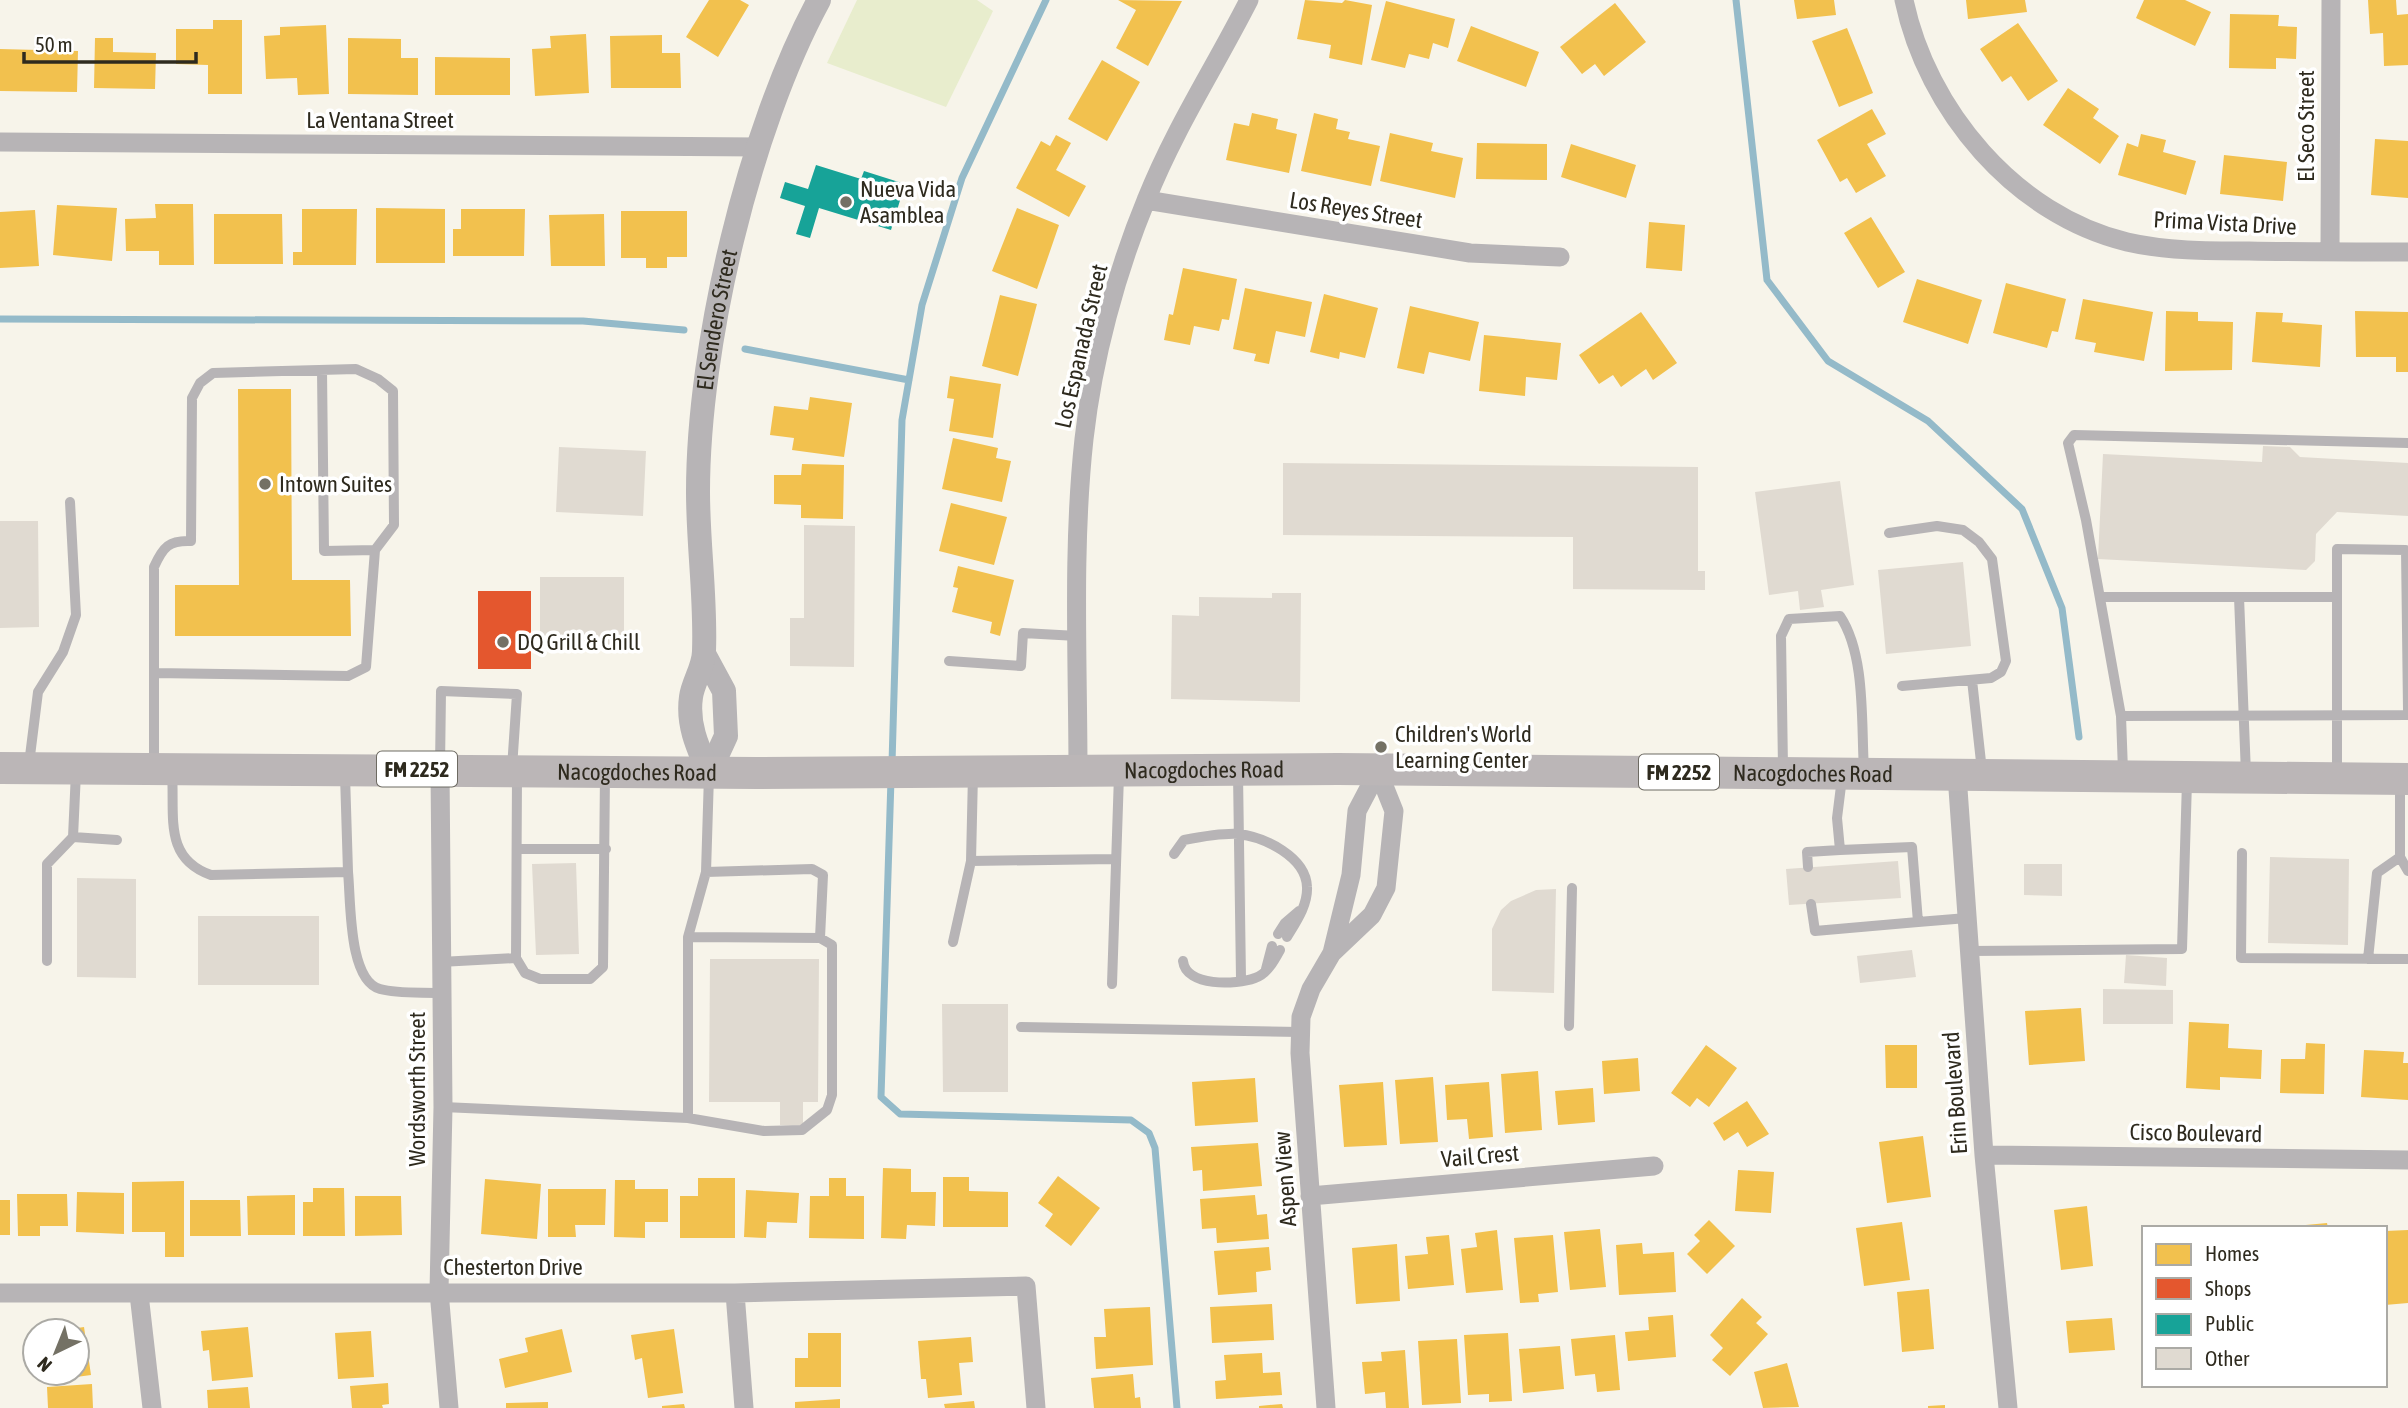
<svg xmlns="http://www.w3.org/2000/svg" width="2408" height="1408" viewBox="0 0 2408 1408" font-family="'Asap Condensed',sans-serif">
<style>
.green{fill:#e8edcd}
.homes{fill:#f2c14e}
.shops{fill:#e4572e}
.public{fill:#17a398}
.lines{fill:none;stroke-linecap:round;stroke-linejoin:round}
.stream{stroke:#94bac9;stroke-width:7}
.building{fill:#e0dad1}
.service{stroke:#b7b4b6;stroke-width:10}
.minor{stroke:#b7b4b6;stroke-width:19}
.tertiary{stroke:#b7b4b6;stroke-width:24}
.primary{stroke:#bbb6b7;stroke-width:32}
.poi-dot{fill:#747165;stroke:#fff;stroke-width:2.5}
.labels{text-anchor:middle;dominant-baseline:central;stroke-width:7;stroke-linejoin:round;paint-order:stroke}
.shield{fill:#fff;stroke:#6d6a62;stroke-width:2}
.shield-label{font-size:21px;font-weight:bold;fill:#2e2a1e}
.street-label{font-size:23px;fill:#2e2a1e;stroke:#fff}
.poi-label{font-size:23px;fill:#2e2a1e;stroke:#fff;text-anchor:start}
</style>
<rect width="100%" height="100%" fill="#f7f4ea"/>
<!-- green -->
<path class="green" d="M857 0H977L993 11 946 107 827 63Z"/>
<!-- homes -->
<path class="homes" d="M709 0H740L749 5 718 57 686 37Z
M1118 0 1182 1 1148 66 1116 48 1136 10Z
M1305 0 1342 3 1345 0 1372 5 1362 65 1329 58 1331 45 1297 39Z
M1794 0H1834L1836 15 1797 19Z
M1966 0H2025L2027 12 1968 19Z
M2144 0H2185L2211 12 2195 46 2136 18Z
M2368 0H2396L2397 15 2408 14V65L2384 66 2383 33 2370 34Z
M1386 1 1455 19 1448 48 1433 43 1429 59 1409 54 1405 68 1371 60Z
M1615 3 1646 42 1604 76 1595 64 1582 74 1560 47Z
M2230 14 2279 15 2278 26 2297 27 2296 59 2276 58V69L2229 68Z
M213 20H242V94H208V65L176 64V29H213Z
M2018 23 2058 81 2028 101 2011 76 2002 82 1980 49Z
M326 25 329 94 298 95 297 78 266 79 264 36 280 35V27Z
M1471 26 1539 52 1526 87 1457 61Z
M1847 28 1873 93 1839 107 1812 41Z
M586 34 589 93 535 96 532 49 551 48 550 36Z
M662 35V53H680L681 88H611L610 36Z
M95 38H113V52L156 53 155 89 94 88Z
M348 38 401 39V58H418V95L348 94Z
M0 49 78 51 77 92 0 91Z
M435 57 510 58V95H435Z
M1102 60 1140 82 1107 141 1068 119Z
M2068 88 2099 109 2093 118 2119 136 2100 164 2043 125Z
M1872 109 1886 134 1867 144 1886 176 1856 193 1847 178 1840 182 1817 140Z
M1252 113 1278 119 1276 129 1297 134 1289 173 1226 160 1234 123 1249 126Z
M1314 113 1338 119 1336 129 1350 132 1348 139 1380 146 1371 186 1301 171Z
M1390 133 1433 143 1431 151 1463 158 1455 198 1380 181Z
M2141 134 2166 140 2163 152 2196 161 2186 195 2118 175 2127 143 2138 147Z
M1056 135 1071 143 1056 170 1086 186 1069 217 1016 188 1041 141 1050 146Z
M2375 139 2408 141V198L2371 195Z
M1477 143 1547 144V180L1476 179Z
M1571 144 1636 165 1626 198 1561 177Z
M2224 155 2287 162 2283 201 2220 194Z
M155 204H193L194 265H159V251H126L125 219 156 218Z
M57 205 117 208 112 261 53 255Z
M376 208 445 209V263H376Z
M1017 208 1059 225 1037 289 992 271Z
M302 209H357L356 265H293V252H302Z
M461 209H525L524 256H453V229H461Z
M35 210 39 266 0 268V212Z
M621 211H687V257H667V268H646V258H621Z
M214 214H282L283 264H214Z
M604 214 605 266H551L549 215Z
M1871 217 1905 272 1878 288 1844 233Z
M1649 222 1685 225 1682 271 1646 268Z
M1183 268 1237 279 1229 320 1222 319 1219 331 1194 326 1190 345 1164 340 1169 314 1173 315Z
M1917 279 1982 300 1968 344 1903 322Z
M2006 283 2066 299 2058 332 2052 331 2047 348 1993 333Z
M1245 288 1312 302 1305 337 1276 331 1269 364 1254 361 1256 354 1233 349Z
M1324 294 1378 308 1365 358 1340 352 1339 359 1310 352Z
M1000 295 1037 304 1018 376 982 366Z
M2083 299 2153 312 2144 361 2094 352 2096 343 2075 339Z
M1410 306 1479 322 1470 361 1429 352 1424 374 1397 368Z
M2166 311 2198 312V321L2233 322 2232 370 2165 371Z
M2355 311 2408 312V372H2396V357H2356Z
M1641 312 1677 363 1653 380 1646 369 1621 387 1613 375 1599 384 1579 355Z
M2256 312 2283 313 2282 322 2322 325 2320 367 2252 362Z
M1484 335 1561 343 1557 380 1526 377 1525 396 1479 391Z
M950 376 1001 384 993 438 949 431 954 399 947 398Z
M238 389H291L292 580H350L351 636H175V585H239Z
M810 397 852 403 844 457 792 450 794 438 770 435 774 406 808 410Z
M953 438 998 448 996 458 1011 461 1002 502 942 489Z
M802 464 844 465 843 519 801 518V505L774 504V475H801Z
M951 503 1007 517 994 565 939 551Z
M958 566 1014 580 1000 636 990 633 992 622 952 612 958 588 953 587Z
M2081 1008 2085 1061 2029 1065 2025 1011Z
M2189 1022 2229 1024 2228 1048 2262 1050 2261 1079 2220 1077V1090L2186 1088Z
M2306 1043 2325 1044 2324 1094 2280 1093 2281 1059H2305Z
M1706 1045 1737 1068 1709 1107 1697 1098 1690 1107 1671 1093Z
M1885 1045H1917V1088H1886Z
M2364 1050 2404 1052 2403 1063H2408V1100L2361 1097Z
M1638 1058 1640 1091 1604 1094 1602 1061Z
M1538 1071 1542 1130 1505 1133 1501 1074Z
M1433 1077 1438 1142 1400 1144 1395 1080Z
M1255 1078 1258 1122 1195 1126 1192 1082Z
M1383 1082 1387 1145 1344 1147 1339 1085Z
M1489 1082 1493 1137 1469 1139 1467 1119 1447 1120 1445 1085Z
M1593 1088 1595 1122 1558 1125 1555 1091Z
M1747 1101 1769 1134 1747 1147 1738 1132 1724 1141 1713 1123Z
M1923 1136 1931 1197 1887 1203 1879 1142Z
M1258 1143 1262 1186 1203 1191 1202 1170 1193 1171 1191 1147Z
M883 1168 911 1169V1192H936L935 1226 907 1225 906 1239 881 1238Z
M1738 1170 1774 1172 1771 1213 1735 1211Z
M1058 1176 1100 1208 1071 1246 1045 1226 1053 1214 1038 1203Z
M943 1177H969V1191L1008 1192V1227H943Z
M698 1178H735V1238H680V1196H698Z
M829 1178H846V1196H864V1239L809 1238 810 1196H829Z
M485 1179 541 1184 537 1239 481 1234Z
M615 1180H635V1189H668V1222H645V1238L614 1237Z
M184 1181V1257H165V1232H132V1182Z
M313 1188H344L345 1236H303V1202H313Z
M548 1189H606L605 1225H575L576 1237H548Z
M746 1190 799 1193 797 1223 767 1222 766 1238 744 1237Z
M77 1192 124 1193V1234L76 1232Z
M17 1194H67L68 1226H40V1236H18Z
M295 1195V1235H248L247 1196Z
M1255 1195 1257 1215 1267 1214 1269 1239 1217 1243 1216 1228 1202 1229 1200 1199Z
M355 1196H401L402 1235 355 1236Z
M0 1200H10V1235H0Z
M190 1200H240L241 1236H190Z
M2087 1206 2093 1266 2061 1270 2054 1210Z
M1709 1220 1735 1246 1707 1274 1687 1254 1700 1241 1694 1235Z
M1902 1222 1910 1280 1864 1286 1856 1228Z
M2327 1223 2328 1228H2295V1226Z
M1600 1229 1606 1287 1570 1290 1564 1232Z
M1497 1230 1503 1290 1466 1293 1461 1249 1477 1247 1475 1233Z
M2408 1230V1303L2385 1305V1231Z
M1449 1235 1454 1285 1408 1289 1405 1256 1428 1254 1426 1237Z
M1553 1235 1558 1292 1538 1294 1539 1302 1520 1303 1514 1238Z
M1642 1243 1643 1254 1674 1252 1676 1292 1619 1295 1616 1245Z
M1397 1244 1400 1301 1356 1304 1352 1248Z
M1269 1247 1271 1270 1256 1272 1257 1292 1218 1295 1214 1251Z
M1929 1289 1934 1349 1902 1352 1897 1292Z
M1742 1298 1762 1317 1756 1323 1768 1334 1730 1376 1712 1360 1723 1348 1710 1335Z
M1272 1304 1274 1340 1212 1343 1210 1307Z
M1150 1307 1153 1365 1096 1369 1094 1337H1106L1104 1309Z
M1673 1315 1676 1357 1628 1361 1625 1332 1649 1330 1648 1317Z
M2112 1318 2115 1350 2069 1353 2066 1321Z
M84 1327 91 1375 47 1381 46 1373H77V1331L71 1329Z
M248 1327 253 1377 212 1381 209 1350 203 1351 201 1331Z
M562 1329 572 1372 505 1388 499 1359 528 1352 525 1338Z
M674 1329 683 1393 648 1398 642 1358 635 1360 631 1335Z
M371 1331 374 1377 338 1379 335 1333Z
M808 1333H841V1387H795V1358H808Z
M1508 1333 1512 1401 1489 1402V1394L1468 1395 1464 1335Z
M1615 1335 1620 1390 1597 1392 1595 1374 1575 1376 1571 1339Z
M971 1337 973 1362 959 1363 962 1395 928 1398 926 1379H921L918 1341Z
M1457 1339 1461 1403 1422 1405 1418 1341Z
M1560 1346 1564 1389 1523 1393 1519 1349Z
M1405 1350 1409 1408H1386L1385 1392 1365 1394 1362 1362 1382 1361 1381 1352Z
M1262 1353 1263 1373 1280 1372 1282 1395 1216 1399 1215 1381 1226 1380 1224 1355Z
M1787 1363 1799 1407 1763 1408 1754 1372Z
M1133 1374 1135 1398 1140 1397 1141 1408H1094L1091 1378Z
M388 1383 389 1404 382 1405 383 1408H352L350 1386Z
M92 1384 93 1408H48L47 1387Z
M248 1387 250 1408H208L207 1390Z
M840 1399V1408H795V1402Z
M974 1401 975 1408H945L944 1404Z
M548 1402V1408H506V1403Z
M684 1404 685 1408H662V1406Z
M1282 1404 1283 1408H1259V1406Z
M1945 1405V1408H1928V1406Z"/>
<!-- shops -->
<path class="shops" d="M478 591H531V669H478Z"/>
<!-- public -->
<path class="public" d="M816 165 861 179 864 171 905 184 891 230 819 208 810 238 796 234 805 206 780 198 785 182 808 189Z"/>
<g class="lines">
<!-- stream -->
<path class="stream" d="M1736 0 1767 280 1828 361 1928 421 2022 509 2062 608 2079 737
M0 319 583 321 684 330
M745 349 909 380
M892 763 902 420 922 305 962 178 1046 0
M891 779 881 1097 900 1114 1131 1120 1149 1133 1155 1148 1177 1408"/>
</g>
<!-- building -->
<path class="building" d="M2263 446 2290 447 2300 457 2408 463V516L2337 512 2316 534 2315 561 2306 570 2098 559 2103 454 2262 462Z
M559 447 646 451 643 516 556 512Z
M1283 463 1698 467V571H1705V590L1573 589V537L1283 535Z
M1840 481 1854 585 1821 590 1824 607 1800 610 1798 591 1769 595 1755 492Z
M0 521H38L39 627 0 628Z
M804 525 855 526 854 667 790 666V618H804Z
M1963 562 1971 646 1886 654 1878 570Z
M540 577H624V647H540Z
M1272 593H1301L1300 702 1171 699 1172 615 1199 616V597L1272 598Z
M2270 857 2349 859 2348 945 2268 943Z
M1898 861 1901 898 1789 905 1786 869Z
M576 863 579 954 536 955 532 864Z
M2024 864H2062V896L2024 895Z
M77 878 136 879V978L77 977Z
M1556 889 1554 993 1492 991V929L1501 910 1511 901 1536 890Z
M198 916H319V985H198Z
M1912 950 1916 977 1860 983 1857 956Z
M2126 955 2167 958 2166 986 2124 983Z
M710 959H819L818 1102H803V1126L780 1125V1102H709Z
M2103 989 2173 990V1024H2103Z
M942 1004H1008V1092H943Z"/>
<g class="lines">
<!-- service -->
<path class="service" d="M322 370 324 551 375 550
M1889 533 1937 526 1963 530 1979 542 1992 559 2006 661 2001 672 1991 678 1902 686
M2101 597H2337
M2239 597 2246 774
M949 661 1021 666 1023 633 1077 636
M1972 680 1982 771
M2121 716 2086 520 2068 443 2074 435 2408 443
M29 764 38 692 63 652 76 615 70 502
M154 764V567C163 547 169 540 191 541L192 398 200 383 213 373 356 369 378 379 393 391 394 525 375 550 366 667 348 676 154 673
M440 768 441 691 517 694 512 768
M1783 768 1781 636 1789 619 1840 616C1866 655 1861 723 1864 770
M2123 771 2121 716 2408 715
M172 772C175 816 163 858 211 875L348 872 345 775
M973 774 971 861 1115 859
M1238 774 1241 979
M2337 774V549L2406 550 2408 710
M2400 783V857L2408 871
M73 837 117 840
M517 849H606
M2242 853 2241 958 2408 959
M1174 854 1184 840C1200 837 1222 833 1238 834 1265 837 1306 857 1307 887 1308 905 1296 922 1287 937
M1808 867 1807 852 1840 850
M348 872C351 901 348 980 380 989 398 994 421 992 440 993
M1811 904 1815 931 1918 922 1912 847 1840 850 1837 818 1842 778
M1918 922 1967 918
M1278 934 1285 923 1299 911
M688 937 820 938
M953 942 971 861
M1970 951 2182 949 2187 781
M516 958 517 776
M2368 959 2377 873 2400 857
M47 961V864L73 837 76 772
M1183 961C1186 987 1236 985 1255 978 1267 974 1274 961 1280 950
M440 962 516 958 525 973 540 979H590L603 967 605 774
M1266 969 1272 946
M1112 984 1119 775
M1569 1026 1572 888
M1021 1027 1300 1032
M443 1107 688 1118 764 1131 802 1130 827 1110 832 1095V945L820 938 823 875 812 869 706 872 709 775
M688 1118V937L706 872"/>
<!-- minor -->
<path class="minor" d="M1904 0C1927 110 2015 215 2127 242 2166 251 2208 251 2249 251 2302 252 2355 252 2408 252
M0 142 760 147
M1146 200 1470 253 1560 257
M2330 252 2331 0
M440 769 443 1107 439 1291 449 1408
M1078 773C1078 662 1072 549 1084 439 1093 358 1116 273 1147 198 1175 128 1215 67 1249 0
M1957 775 1984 1155 2008 1408
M1332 953 1372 915 1386 888 1394 811 1378 771
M1984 1155 2408 1160
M1310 1196 1654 1166
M0 1293H735L1026 1286 1036 1408
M735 1293 744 1408
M139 1294 152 1408
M1326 1408 1300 1053 1301 1017 1311 989 1332 953 1351 875 1357 811 1378 771"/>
<!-- tertiary -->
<g class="tertiary">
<path d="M704 654 724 691 726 736 709 773"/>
<path id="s1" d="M709 773C698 748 687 725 691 697 693 682 704 667 704 651 706 598 698 545 698 492 698 345 749 129 819 0"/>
</g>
<!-- primary -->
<path class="primary" id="s2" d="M0 768 756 773 1338 769 2408 779"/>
</g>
<!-- markers -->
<g class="poi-dot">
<circle cx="846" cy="202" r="7"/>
<circle cx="265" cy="484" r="7"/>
<circle cx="503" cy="642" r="7"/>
<circle cx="1381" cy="747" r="7"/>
</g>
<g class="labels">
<!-- shield labels -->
<g class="shield">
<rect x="377" y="751.5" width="80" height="35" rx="5"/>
<rect x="1639" y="754.5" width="80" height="35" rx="5"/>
</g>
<g class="shield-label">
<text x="417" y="769">FM 2252</text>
<text x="1679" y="772">FM 2252</text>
</g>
<!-- street labels -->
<g class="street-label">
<text x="380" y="120">La Ventana Street</text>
<text transform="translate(2306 126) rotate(-90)">El Seco Street</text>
<text transform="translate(1356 210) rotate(9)">Los Reyes Street</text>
<text transform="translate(2225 223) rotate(3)">Prima Vista Drive</text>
<text stroke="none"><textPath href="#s1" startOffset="460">El Sendero Street</textPath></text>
<text transform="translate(1081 346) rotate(-77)">Los Espanada Street</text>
<text stroke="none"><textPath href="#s2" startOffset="1204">Nacogdoches Road</textPath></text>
<text stroke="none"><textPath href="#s2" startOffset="637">Nacogdoches Road</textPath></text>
<text stroke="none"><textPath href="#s2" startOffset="1813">Nacogdoches Road</textPath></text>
<text transform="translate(417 1089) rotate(-90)">Wordsworth Street</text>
<text transform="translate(1955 1093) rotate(-94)">Erin Boulevard</text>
<text transform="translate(2196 1133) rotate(1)">Cisco Boulevard</text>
<text transform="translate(1480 1156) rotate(-5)">Vail Crest</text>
<text transform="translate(1285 1179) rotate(-94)">Aspen View</text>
<text x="513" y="1267">Chesterton Drive</text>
</g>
<!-- poi labels -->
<g class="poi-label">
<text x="860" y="189">Nueva Vida<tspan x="860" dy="26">Asamblea</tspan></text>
<text x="279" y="484">Intown Suites</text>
<text x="517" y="642">DQ Grill &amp; Chill</text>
<text x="1395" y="734">Children's World<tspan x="1395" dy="26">Learning Center</tspan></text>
</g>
</g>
<!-- legend -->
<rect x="2142" y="1226" width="245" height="161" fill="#ffffff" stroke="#abaaa5" stroke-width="2"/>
<rect x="2156" y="1244" width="35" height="21" fill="#f2c14e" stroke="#abaaa5" stroke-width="2"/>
<text x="2205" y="1261" font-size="21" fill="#2e2a1e">Homes</text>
<rect x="2156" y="1278" width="35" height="21" fill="#e4572e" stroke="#abaaa5" stroke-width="2"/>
<text x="2205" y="1296" font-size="21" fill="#2e2a1e">Shops</text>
<rect x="2156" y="1314" width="35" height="21" fill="#17a398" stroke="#abaaa5" stroke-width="2"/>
<text x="2205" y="1331" font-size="21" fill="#2e2a1e">Public</text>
<rect x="2156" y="1348" width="35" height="21" fill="#e0dad1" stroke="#abaaa5" stroke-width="2"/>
<text x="2205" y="1366" font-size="21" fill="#2e2a1e">Other</text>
<!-- north arrow -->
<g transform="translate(56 1352) rotate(223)"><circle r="33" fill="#ffffff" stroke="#abaaa5" stroke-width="2"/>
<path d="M0-5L12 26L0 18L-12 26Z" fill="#747165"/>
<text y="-10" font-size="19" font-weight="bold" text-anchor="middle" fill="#2e2a1e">N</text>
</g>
<!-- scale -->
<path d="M24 52v10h172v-10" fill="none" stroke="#2e2a1e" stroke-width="3.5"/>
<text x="35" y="52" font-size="21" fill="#2e2a1e" stroke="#ffffff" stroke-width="5" paint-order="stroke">50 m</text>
</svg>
